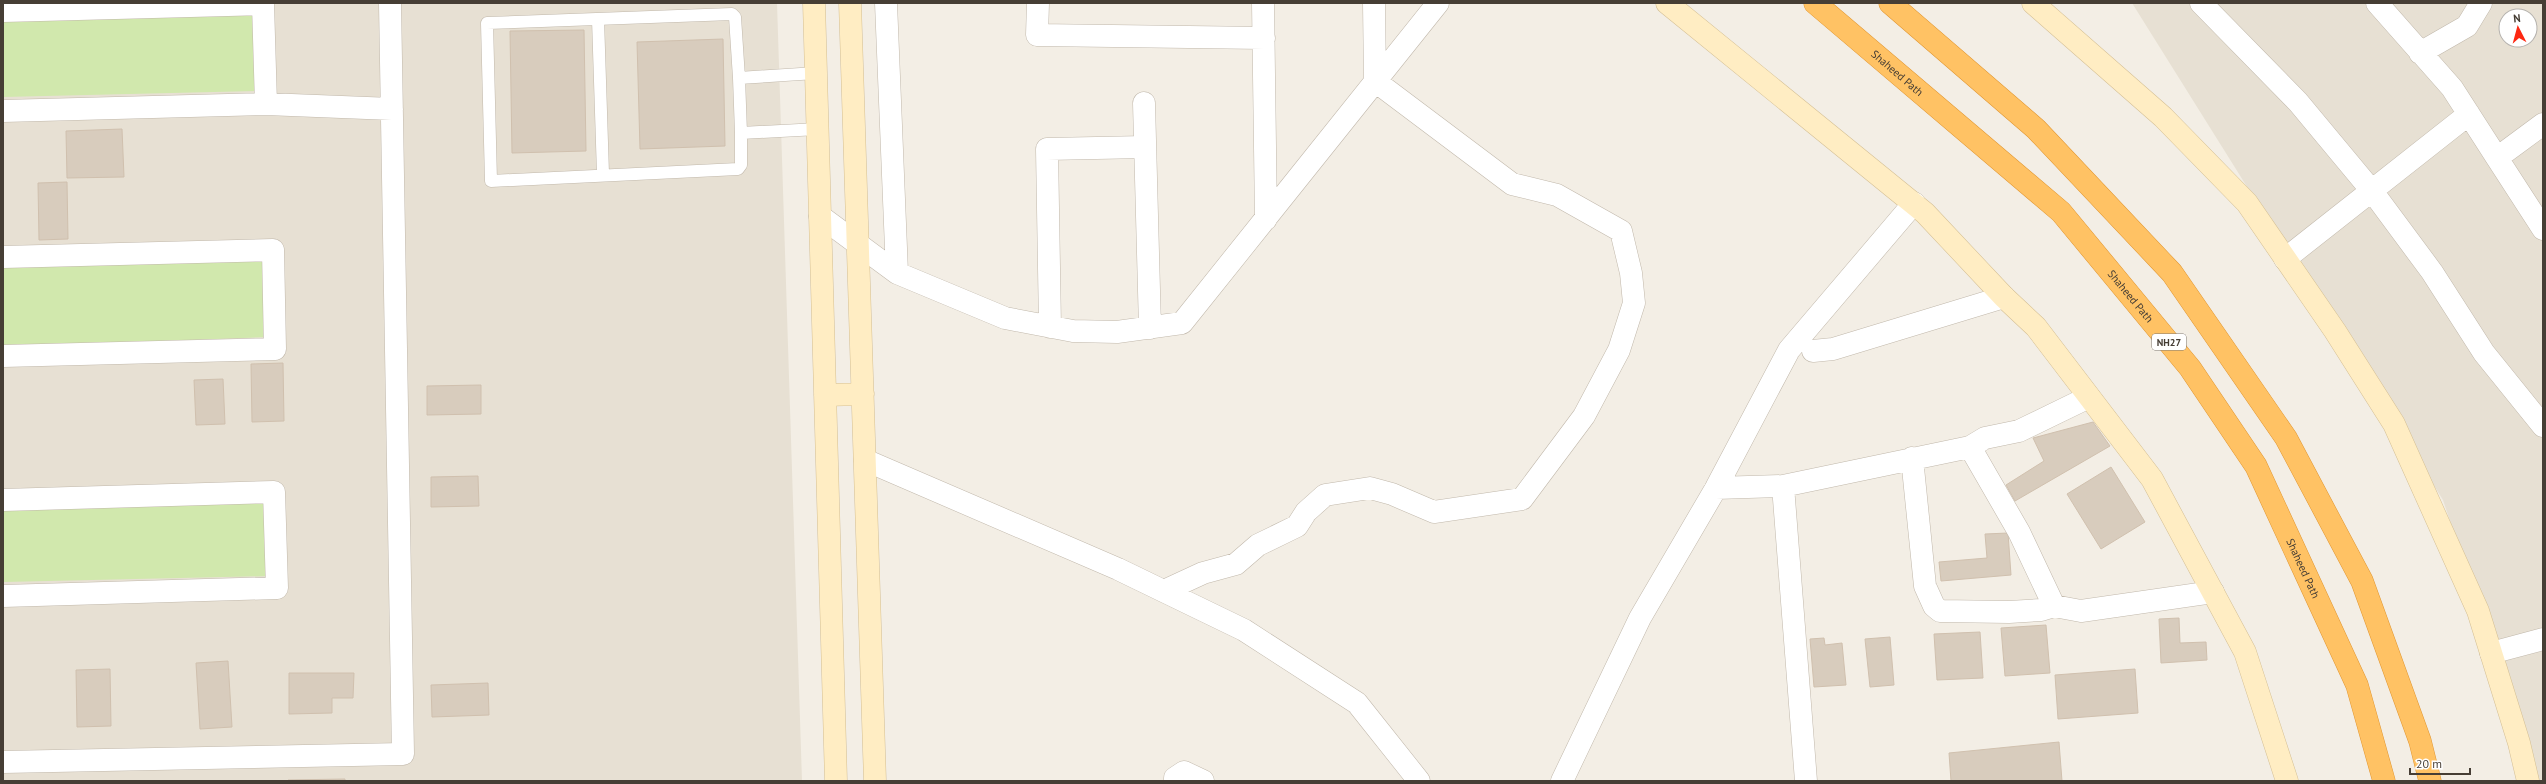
<svg xmlns="http://www.w3.org/2000/svg" width="2546" height="784" viewBox="0 0 2546 784" font-family="'PT Sans',sans-serif">
<style>
.residential{fill:#e7e0d3;fill-rule:evenodd}
.green{fill:#d1e8ad}
.building{fill:#d8ccbd;stroke:#d0c0ae}
.lines{fill:none;stroke-linecap:round;stroke-linejoin:round}
.lane-casing{stroke:#c1b8ab;stroke-width:13}
.street-casing{stroke:#c1b8ab;stroke-width:23}
.secondary-casing{stroke:#d4bf94;stroke-width:23}
.highway-casing{stroke:#e09632;stroke-width:23}
.lane{stroke:#fff;stroke-width:12}
.street{stroke:#fff;stroke-width:22}
.secondary{stroke:#ffedc3;stroke-width:22}
.highway{stroke:#ffc264;stroke-width:22}
.labels{text-anchor:middle;dominant-baseline:central;stroke-width:4;stroke-linejoin:round;paint-order:stroke}
.shield{fill:#fff;stroke:#7e7872;stroke-width:1}
.shield-label{font-size:10px;font-weight:bold;fill:#463e35}
.street-label{font-size:11px;fill:#463e35;stroke:#fff}
</style>
<rect width="100%" height="100%" fill="#f3eee5"/>
<!-- residential -->
<path class="residential" d="M3 3H777L802 781H3Z
M2132 3H2543V781H2537L2443 500ZM2506 16H2530V40H2506Z"/>
<!-- green -->
<path class="green" d="M257 15 261 91 3 97V21Z
M264 256 269 337 3 347V264Z
M268 501 271 576 4 582 3 507Z"/>
<!-- building -->
<path class="building" d="M584 30 586 151 512 153 510 31Z
M723 39 725 146 640 149 637 42Z
M122 129 124 177 67 178 66 131Z
M67 182 68 239 39 240 38 183Z
M283 363 284 421 252 422 251 364Z
M223 379 225 424 196 425 194 380Z
M481 385V414L427 415V386Z
M2093 422 2110 446 2015 501 2006 485 2044 461 2033 438Z
M2111 467 2145 522 2101 549 2067 494Z
M478 476 479 506 431 507V477Z
M2008 533 2011 575 1941 581 1939 562 1987 558 1985 534Z
M2179 618 2180 643 2206 642 2207 660 2161 663 2159 619Z
M2046 625 2050 673 2005 676 2001 628Z
M1980 632 1983 678 1937 680 1934 634Z
M1890 637 1894 685 1870 687 1865 639Z
M1824 638 1825 645 1842 643 1846 685 1814 687 1810 639Z
M228 661 232 727 200 729 196 663Z
M110 669 111 726 77 727 76 670Z
M2135 669 2138 713 2058 719 2055 675Z
M289 673H354L353 698H332V713L289 714Z
M488 683 489 715 432 717 431 685Z
M2059 742 2062 781H1951L1949 753Z
M345 779V781H288V780Z"/>
<g class="lines">
<!-- lane casing -->
<g class="lane-casing">
<path id="lane" d="M598 19 603 174
M816 73 739 78 735 17 732 14 487 23 491 181 738 169 741 165V133L818 129
M739 78 741 133"/>
</g>
<!-- street casing -->
<g class="street-casing">
<path id="street" d="M886 3 897 273
M1038 3 1037 35 1264 38
M1263 3 1266 219
M2201 3 2298 102 2372 191 2432 272 2484 353 2543 426
M2377 3 2452 88 2497 158 2543 124
M3 11 263 4 266 104 3 111
M2420 53 2467 26 2481 3
M1144 103 1150 328
M266 104 392 109
M2497 158 2543 229
M820 216 897 273 1005 318 1073 331 1117 332 1182 323 1438 3
M3 257 273 250 275 349 3 356
M2285 259 2469 114
M1050 327 1047 149 1145 147
M1813 351 1833 349 2004 297
M1970 447 2019 532 2054 606
M1912 458 1925 586 1934 606 1940 611 2009 612 2041 610 2054 606 2081 611 2213 592
M865 460 1118 569 1244 630 1357 703 1419 781
M1783 486 1806 781
M1716 488 1783 486 1970 447 1985 438 2019 431 2089 397
M3 500 274 492 277 588 3 596
M1164 591 1203 573 1236 564 1258 545 1297 526 1306 512 1325 495 1370 488 1392 494 1434 512 1522 499 1584 416 1619 350 1634 303 1631 273 1621 231 1557 195 1512 184 1375 81 1374 3
M2491 653 2543 639
M3 762 403 754 390 3
M1175 781V778L1184 772 1203 781
M1562 781 1640 618 1716 488 1789 350 1914 203"/>
</g>
<!-- secondary casing -->
<g class="secondary-casing">
<path id="secondary" d="M814 3 836 781
M850 3 875 781
M1667 3 1925 213 2004 297 2036 327 2152 479 2245 652 2287 781
M2033 3 2163 117 2247 203 2335 331 2394 424 2478 611 2519 743 2528 781
M825 395 863 394"/>
</g>
<!-- highway casing -->
<g class="highway-casing">
<g id="highway">
<path id="s1" d="M1815 3 2061 212 2190 368 2256 466 2357 685 2384 781"/>
<path d="M1890 3 2036 129 2172 273 2286 438 2362 581 2420 741 2430 781"/>
</g>
</g>
<!-- lane -->
<use href="#lane" class="lane"/>
<!-- street -->
<use href="#street" class="street"/>
<!-- secondary -->
<use href="#secondary" class="secondary"/>
<!-- highway -->
<use href="#highway" class="highway"/>
</g>
<g class="labels">
<!-- shield labels -->
<rect class="shield" x="2152" y="334" width="34" height="16" rx="3"/>
<g class="shield-label">
<text x="2169" y="342">NH27</text>
</g>
<!-- street labels -->
<g class="street-label">
<text stroke="none"><textPath href="#s1" startOffset="108">Shaheed Path</textPath></text>
<text stroke="none"><textPath href="#s1" startOffset="432">Shaheed Path</textPath></text>
<text stroke="none"><textPath href="#s1" startOffset="756">Shaheed Path</textPath></text>
</g>
</g>
<!-- border -->
<rect width="2546" height="784" fill="none" stroke="#463e35" stroke-width="8"/>
<!-- north arrow -->
<g transform="translate(2518 28) rotate(354)"><circle r="19" fill="#ffffff" stroke="#b5b2ae"/>
<path d="M0-3L7 15L0 10L-7 15Z" fill="#fd2812"/>
<text y="-6" font-size="11" font-weight="bold" text-anchor="middle" fill="#463e35">N</text>
</g>
<!-- scale -->
<path d="M2410 768v6h60v-6" fill="none" stroke="#463e35" stroke-width="2"/>
<text x="2416" y="768" font-size="12" fill="#463e35" stroke="#ffffff" stroke-width="3" paint-order="stroke">20 m</text>
</svg>
